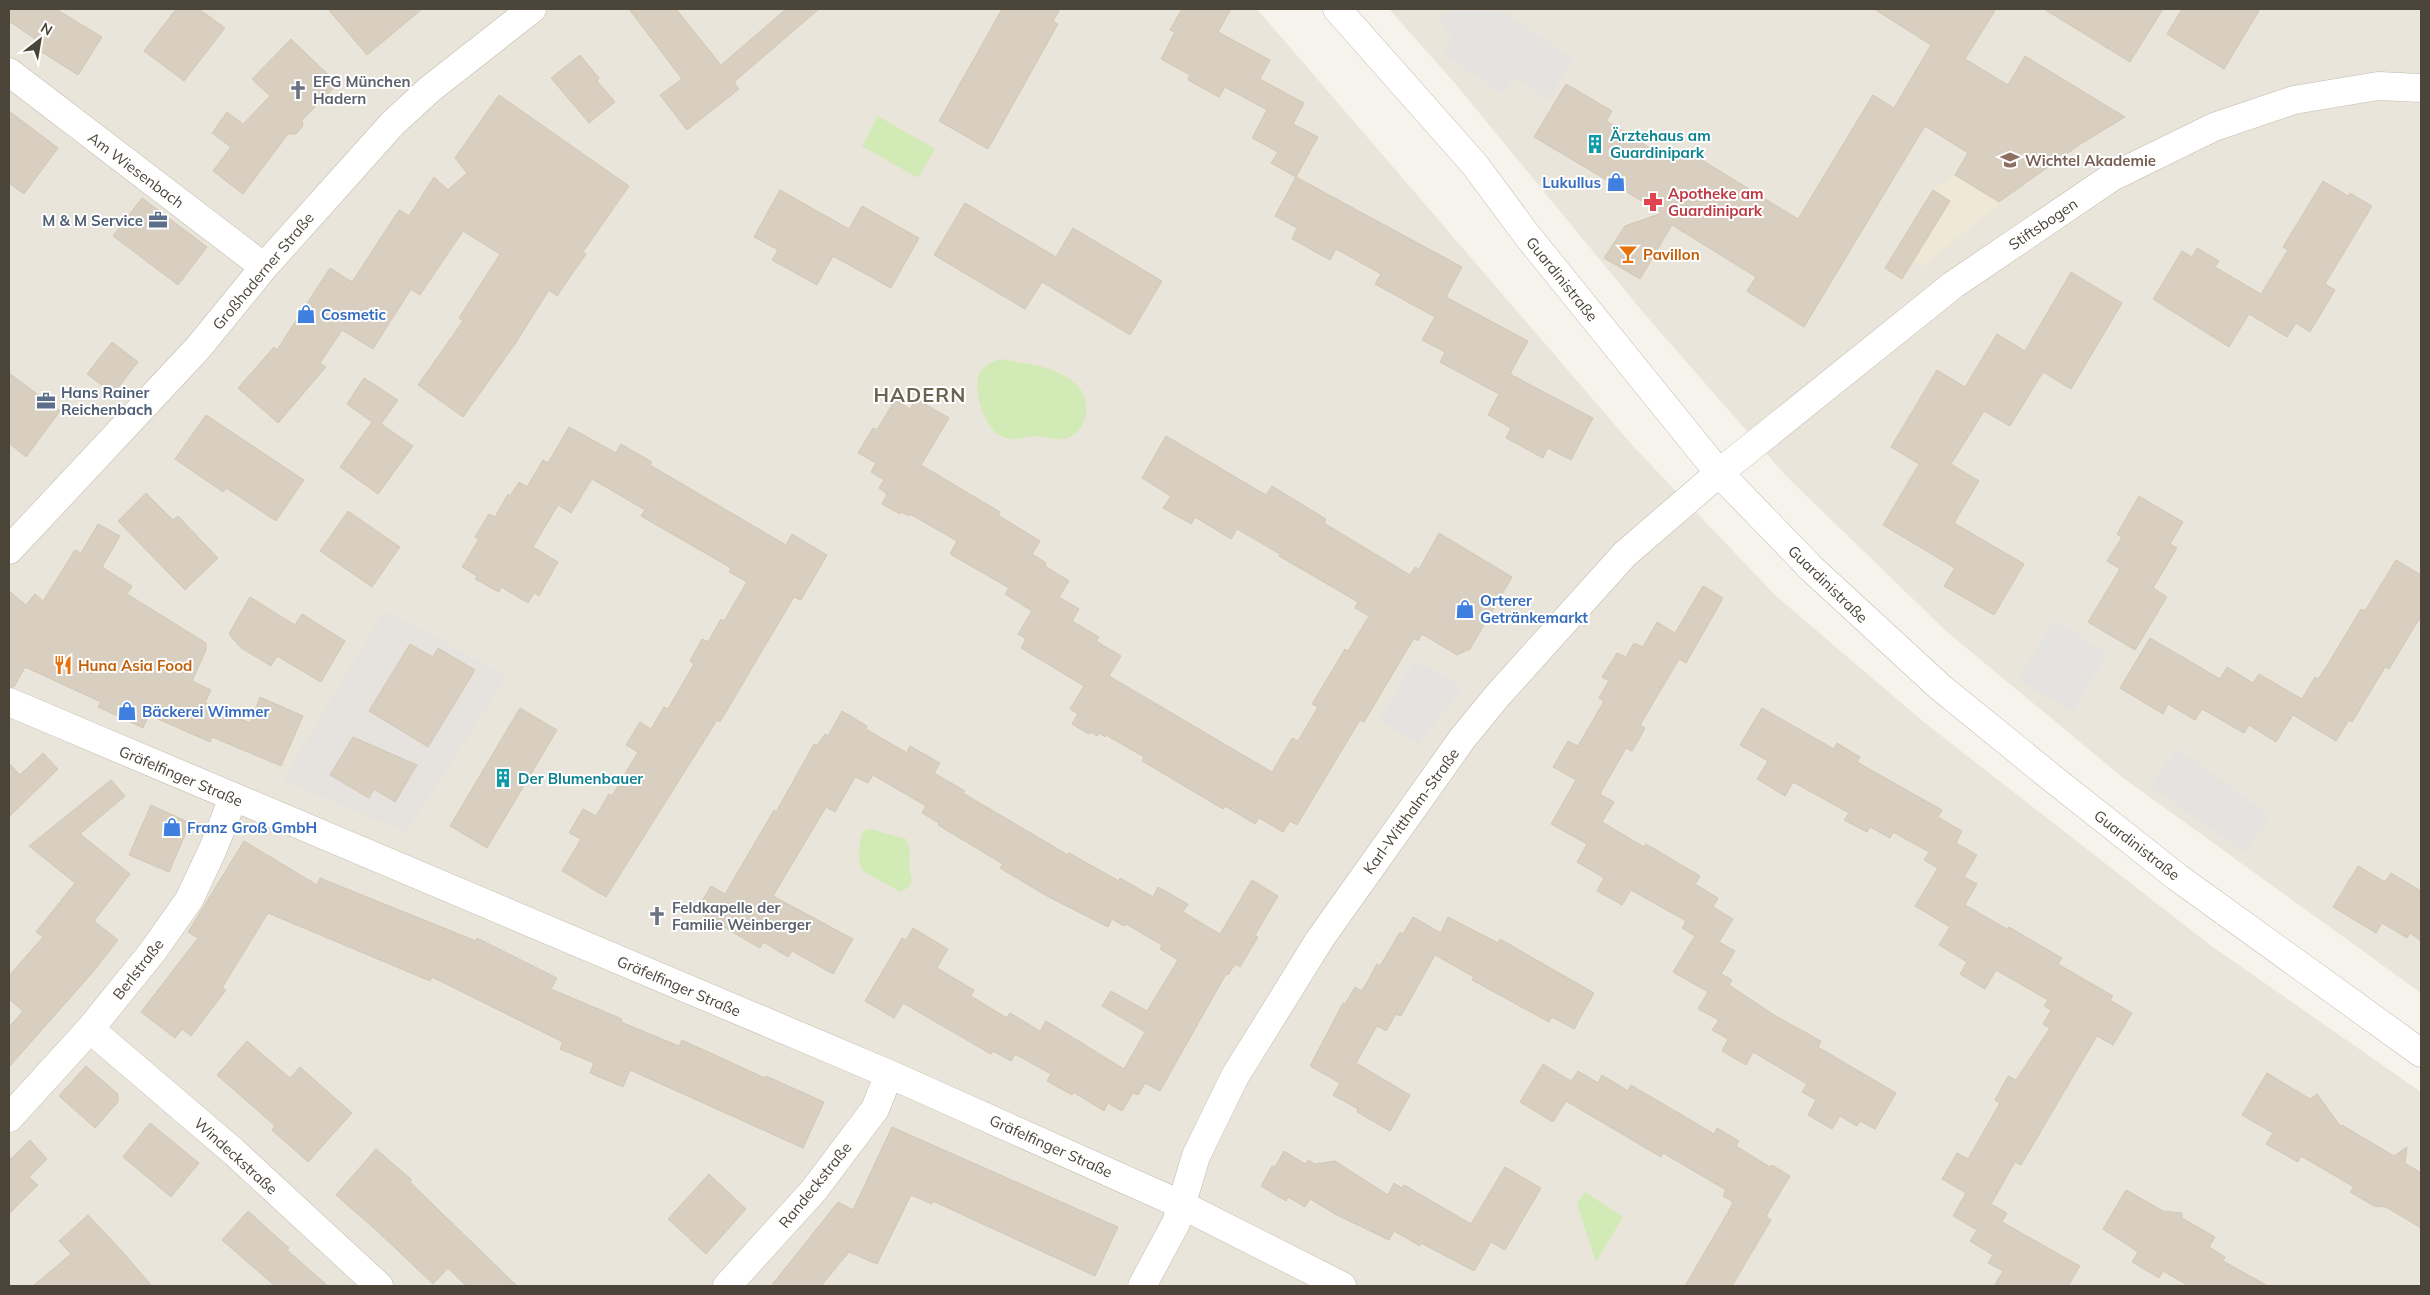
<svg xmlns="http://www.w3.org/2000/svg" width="2430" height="1295" viewBox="0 0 2430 1295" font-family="Mulish,sans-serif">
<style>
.residential{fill:#eae5da}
.industrial{fill:#e6e2dd}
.education{fill:#efe8d6}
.green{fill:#d2eab5}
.parking{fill:#e5e3e0}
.building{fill:#d8cfc1;stroke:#d3c7b4}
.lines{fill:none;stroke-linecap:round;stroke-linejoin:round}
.minor-casing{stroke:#c2bbae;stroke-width:29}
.minor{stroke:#fff;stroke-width:28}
.labels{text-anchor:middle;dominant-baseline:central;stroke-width:4;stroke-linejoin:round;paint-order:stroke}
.worship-label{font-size:15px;font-weight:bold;fill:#5b616d;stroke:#fff;text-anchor:start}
.culture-label{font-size:15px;font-weight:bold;fill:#0d838f;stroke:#fff;text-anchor:start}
.education-label{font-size:15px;font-weight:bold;fill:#785e54;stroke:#fff;text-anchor:start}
.street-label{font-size:15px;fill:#4b4439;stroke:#fff}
.shop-label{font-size:15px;font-weight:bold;fill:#366cbe;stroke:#fff;text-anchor:start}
.health-label{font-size:15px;font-weight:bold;fill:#be3a42;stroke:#fff;text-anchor:start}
.service-label{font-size:15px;font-weight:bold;fill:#4e5e75;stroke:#fff;text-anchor:end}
.food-label{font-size:15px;font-weight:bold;fill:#c56008;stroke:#fff;text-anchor:start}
.district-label{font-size:20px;font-weight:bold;letter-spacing:1px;fill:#6e6250;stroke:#fff}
</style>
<rect width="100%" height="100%" fill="#f6f3ec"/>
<!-- residential -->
<path class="residential" d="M9 9H1257L1633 446 1776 596 1925 723 2210 945 2421 1092V1286H9Z
M1389 9H2421V993L2122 777 1946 631 1786 476 1642 311 1453 81Z"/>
<!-- industrial -->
<path class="industrial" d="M385 610 507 676 406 832 283 781Z"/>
<!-- education -->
<path class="education" d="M2025 56 2125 117 2079 145 2031 178 1922 267 1914 260 1950 202 1933 190 1955 175Z"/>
<!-- green -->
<path class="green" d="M878 116 935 149 918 178 862 146Z
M1001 359C1026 364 1055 365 1075 383 1092 399 1090 428 1068 438 1063 440 1055 438 1049 438 1045 437 1039 436 1034 436 1020 437 1016 443 1001 436 985 429 971 389 980 373 985 364 992 362 1001 359Z
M870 829 906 839 910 850 909 866 912 880 909 887 900 892 863 871C856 858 859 844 863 831Z
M1585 1192 1623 1217 1596 1262 1577 1204Z"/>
<!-- parking -->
<path class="parking" d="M1449 9H1499L1574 59 1548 100 1514 77 1502 94 1442 53 1453 38 1439 23Z
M2054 620 2108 653 2072 712 2018 680Z
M1415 659 1463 688 1418 744 1379 720Z
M2177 748 2271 816 2245 853 2150 786Z"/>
<!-- building -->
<path class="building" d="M9 9H56L102 37 78 75 37 49 41 43 9 21Z
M176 9H199L225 28 184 81 144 51Z
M328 9H422L367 55Z
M629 9H676L721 65 786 9H819L734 82 739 89 687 130 660 95 682 79Z
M1002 9H1060L1053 21 1058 24 988 149 939 121Z
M1182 9H1231L1218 32 1270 60 1260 79 1304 103 1293 124 1318 137 1296 177 1462 267 1446 297 1528 341 1510 374 1593 418 1571 460 1548 448 1543 458 1506 438 1511 428 1488 415 1499 394 1440 362 1445 352 1422 340 1435 317 1375 284 1381 274 1336 249 1330 260 1292 239 1297 228 1275 216 1296 177 1271 163 1278 152 1252 138 1267 110 1225 87 1219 97 1188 80 1190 75 1161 59 1175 32 1170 30Z
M1874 9H1996L1965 59 2008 85 2025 56 2125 117 2079 145 1999 202 1955 175 1968 153 1925 126 1804 327 1747 291 1756 277 1672 225 1640 279 1604 258 1625 226 1662 213 1534 137 1566 84 1612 111 1606 121 1675 163 1684 149 1798 219 1873 95 1894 108 1931 45Z
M2044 9H2163L2130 62Z
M2182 9H2260L2224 69 2167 34Z
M291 39 338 84 302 120 303 126 296 134H288L243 194 213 171 231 147 212 133 227 112 243 124 270 96 252 79Z
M580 55 599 78 597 81 615 102 589 123 551 78Z
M499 95 629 186 583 252 586 254 557 296 549 290 515 344 463 417 418 385 463 321 459 318 500 254 463 231 420 295 411 289 373 349 342 330 320 363 326 367 278 423 238 388 274 347 277 350 330 268 352 282 399 210 409 216 434 177 448 190 467 173 455 158Z
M9 111 58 148 24 194 9 183Z
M2323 181 2348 196 2350 193 2372 206 2325 284 2335 290 2310 332 2296 323 2287 337 2249 314 2229 347 2153 299 2182 251 2192 257 2197 248 2219 261 2215 267 2261 294 2288 250 2283 247Z
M780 190 849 229 862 206 919 238 891 288 833 256 817 285 772 260 778 250 754 237Z
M1933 190 1950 201 1902 279 1885 268Z
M142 198 207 247 178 285 113 236Z
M965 203 1056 257 1073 228 1162 281 1130 335 1042 282 1025 309 934 255Z
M2071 272 2122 303 2071 389 2043 372 2010 426 1984 411 1951 464 1979 481 1954 523 2024 564 1994 615 1944 586 1955 568 1883 525 1919 464 1891 447 1937 370 1965 387 1997 334 2025 351Z
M112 342 138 362 113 394 87 374Z
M9 373 60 411 26 457 9 443Z
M364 378 398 400 381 424 413 446 378 494 340 467 372 422 347 404Z
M916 399 949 418 921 465 1000 512 998 515 1040 541 1032 554 1046 563 1045 566 1069 581 1059 597 1079 609 1072 621 1099 637 1096 641 1121 656 1109 676 1272 772 1292 738 1298 741 1318 707 1312 704 1345 649 1348 651 1369 616 1355 608 1358 602 1279 556 1280 554 1237 529 1231 539 1195 517 1191 524 1163 508 1171 496 1142 478 1166 436 1266 495 1272 486 1326 519 1324 523 1410 575 1415 567 1419 569 1439 533 1512 577 1470 649 1457 655 1422 634 1418 641 1414 638 1364 722 1360 720 1297 825 1290 821 1283 832 1259 818 1255 824 1225 806 1223 809 1142 761 1144 757 1106 735 1105 737 1099 733 1097 736 1091 732 1089 734 1072 724 1078 714 1070 709 1084 686 1021 648 1026 639 1018 634 1032 611 1005 594 1009 588 950 554 957 541 910 514 909 516 901 512 900 514 882 504 887 494 879 488 884 480 871 472 876 463 858 453 873 428 877 430 895 400 910 409Z
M206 415 304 480 276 521 226 488 223 492 175 459Z
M569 427 616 453 621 444 652 462 650 465 786 545 792 534 827 555 801 600 794 597 720 722 717 720 606 897 562 871 581 839 569 833 583 809 596 816 609 794 612 796 638 752 626 745 640 722 651 729 664 707 668 709 694 664 690 661 702 639 708 642 721 619 724 621 747 582 729 572 731 568 641 516 645 510 592 479 571 513 558 505 533 547 558 562 539 596 534 593 528 603 501 587 499 592 475 579 477 576 462 567 479 539 475 537 489 514 495 517 508 494 510 496 519 482 527 487 543 460 548 463Z
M146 493 173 520 178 516 218 558 185 590 118 521Z
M2139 496 2183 522 2170 544 2177 548 2153 588 2167 597 2135 650 2088 622 2120 569 2107 561 2122 537 2117 534Z
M348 511 400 547 372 587 320 551Z
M98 524 120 536 102 567 132 586 127 594 206 643V650L192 681 211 690 205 703 250 723 260 697 303 716 281 766 212 737 210 742 149 715 143 728 98 707 101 702 25 667 14 687H9V591L26 605 35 594 43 601 75 550 81 553Z
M2396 560 2421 575V616L2389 669 2385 667 2352 722 2349 720 2336 741 2293 715 2276 742 2249 725 2244 733 2202 709 2195 720 2168 704 2163 714 2120 688 2150 638 2220 679 2227 667 2253 683 2259 674 2302 699 2315 677 2318 679 2328 664 2361 609 2365 611Z
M1703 586 1723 598 1686 663 1679 659 1640 725 1645 728 1638 741 1632 751 1626 748 1600 794 1614 802 1602 822 1644 847 1646 844 1700 876 1695 884 1718 898 1713 907 1733 919 1719 942 1735 951 1721 974 1732 980 1729 985 1774 1015 1821 1041 1818 1047 1896 1093 1875 1129 1860 1121 1857 1126 1840 1116 1832 1129 1808 1115 1816 1100 1802 1092 1807 1084 1753 1052 1746 1065 1722 1051 1728 1039 1712 1030 1719 1020 1698 1009 1708 992 1673 972 1695 936 1682 928 1686 921 1631 890 1622 905 1597 891 1604 878 1577 862 1587 844 1551 824 1576 780 1553 767 1568 741 1578 746 1604 701 1599 698 1609 681 1602 677 1617 653 1626 657 1634 643 1643 647 1657 622 1675 633Z
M250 597 295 625 302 614 345 641 321 682 277 656 271 666 241 648 229 634Z
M410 644 433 657 438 648 475 670 428 747 369 711Z
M520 708 557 730 487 848 450 826Z
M1762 708 1834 749 1837 743 1860 757 1857 762 1942 810 1938 817 1962 831 1956 843 1977 855 1964 877 1977 884 1965 905 2007 929 2009 927 2062 958 2058 964 2113 996 2110 1000 2132 1013 2113 1045 2097 1036 2021 1165 2015 1162 1991 1204 2007 1213 2002 1222 2080 1266 2068 1286H1994L2003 1271 1988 1263 1993 1255 1970 1241 1977 1230 1953 1216 1966 1193 1942 1179 1957 1153 1968 1159 2000 1103 1995 1100 2008 1076 2016 1080 2050 1028 2043 1024 2051 1010 2044 1006 2048 1000 1996 970 1985 989 1960 974 1967 962 1939 945 1950 927 1915 906 1938 868 1924 860 1929 852 1893 832 1890 838 1870 827 1867 832 1844 820 1849 813 1793 782 1785 796 1757 779 1768 761 1740 745Z
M842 711 867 726 866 729 907 753 910 746 940 763 934 773 965 791 963 793 1068 855 1069 853 1119 881 1120 878 1153 897 1158 887 1188 904 1183 912 1220 934 1252 880 1278 896 1255 935 1258 937 1240 967 1235 964 1228 975 1226 974 1160 1091 1145 1083 1138 1095 1133 1093 1122 1111 1108 1103 1104 1111 1073 1092 1072 1095 1047 1081 1051 1074 1015 1054 1011 1061 993 1051 991 1054 903 1003 894 1018 865 1001 902 938 906 940 913 928 948 949 937 968 974 990 971 996 1007 1018 1010 1013 1040 1031 1046 1021 1124 1069 1145 1032 1102 1006 1111 991 1147 1011 1178 960 1160 949 1162 945 1126 924 1124 926 1112 919 1108 927 1045 895 1000 868 1003 864 938 825 939 823 922 813 926 806 873 775 868 783 855 777 835 812 826 807 773 896 853 939 833 974 792 951 788 957 763 942 760 948 696 911 711 886 725 894 774 810 776 812 814 744 817 746 825 734 828 736Z
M353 737 417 765 395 802 374 789 369 798 330 775Z
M43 753 58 769 9 817V763L20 775Z
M111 780 125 796 80 834 130 874 94 921 118 940 93 972 9 1067V1027L23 1011 9 999V976L43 937 36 932 75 883 29 846Z
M151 805 190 823 169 872 129 855Z
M244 841 317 885 320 878 476 941 477 938 557 978 551 989 622 1019 621 1022 679 1046 682 1040 765 1078 766 1076 824 1102 803 1148 630 1070 623 1087 590 1073 594 1063 560 1049 563 1042 432 977 430 981 268 913 222 988 226 990 191 1036 182 1029 175 1038 141 1012 198 938 188 932Z
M2358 866 2385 882 2391 873 2421 891V941L2410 933 2407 938 2382 923 2376 933 2333 907Z
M1413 917 1441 933 1448 917 1498 943 1500 939 1594 993 1574 1029 1552 1017 1549 1022 1472 980 1474 977 1435 955 1401 1016 1396 1014 1386 1031 1377 1026 1356 1063 1410 1095 1390 1131 1357 1112 1358 1109 1333 1095 1340 1083 1310 1066 1343 1003 1345 1004 1355 987 1362 991 1377 964 1380 966 1400 932 1403 934Z
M247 1041 290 1078 300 1067 352 1113 308 1162 272 1130 275 1126 217 1075Z
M1543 1064 1571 1081 1578 1071 1598 1083 1602 1075 1628 1091 1631 1085 1714 1134 1717 1128 1739 1141 1736 1146 1770 1167 1772 1165 1790 1176 1766 1216 1771 1220 1732 1286H1685L1728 1212 1733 1202 1723 1196 1726 1190 1663 1153 1661 1157 1566 1101 1553 1122 1520 1102Z
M86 1066 118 1094V1102L95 1128 59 1096Z
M2267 1073 2310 1099 2317 1094 2341 1127 2342 1125 2394 1156 2407 1147 2405 1163 2421 1173V1228L2386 1207 2374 1206 2350 1192 2354 1187 2301 1156 2298 1162 2266 1144 2273 1133 2242 1115Z
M150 1123 199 1163 171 1197 123 1157Z
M892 1127 1118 1227 1095 1276 933 1201 932 1204 911 1195 877 1264 849 1252 821 1286H771L838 1202 853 1210Z
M30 1140 47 1159 29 1177 38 1185 9 1214V1156L11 1159Z
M376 1149 412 1180 410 1182 517 1286H466L448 1268 433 1284 376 1230 336 1195Z
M1284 1151 1305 1164 1308 1160 1315 1164 1335 1161 1388 1195 1394 1183 1402 1188 1404 1185 1471 1224 1505 1167 1541 1188 1505 1250 1491 1242 1474 1271 1421 1243 1420 1246 1394 1231 1389 1240 1335 1214 1310 1199 1305 1207 1288 1197 1286 1201 1261 1186 1272 1166 1275 1167Z
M709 1174 746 1209 706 1254 668 1219Z
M2126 1190 2163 1211 2182 1213V1218L2215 1237 2209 1247 2225 1257 2223 1261 2268 1286H2189L2163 1271 2159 1278 2132 1262 2138 1252 2103 1229Z
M248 1211 289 1248 287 1250 328 1286H275L222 1240Z
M88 1215 120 1249 152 1286H33L71 1254 59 1241Z"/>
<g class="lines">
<!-- minor casing -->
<g class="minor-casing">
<path id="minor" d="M1337 9 1475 165 1526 234 1719 473 1812 569 1940 687 2052 778 2177 877 2421 1053
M9 72 264 267
M9 550 198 348 264 267 393 123 430 89 532 9
M9 702 889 1074 1182 1205 1342 1286
M90 1029 234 1152 379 1286
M9 1118 90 1029 153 951 189 900 213 849 233 798
M727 1286 814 1190 875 1109 889 1074
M1142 1286 1176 1223 1196 1156 1235 1076 1320 939 1462 739 1498 695 1625 554 1719 473 1953 285 2112 177 2214 127 2294 100 2378 86 2421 88"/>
</g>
<!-- minor -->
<use href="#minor" class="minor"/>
</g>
<!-- icons -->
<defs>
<g id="church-bare" transform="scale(1.5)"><path d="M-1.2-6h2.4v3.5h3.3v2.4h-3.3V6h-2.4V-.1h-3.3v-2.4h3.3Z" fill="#6b7280" stroke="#fff" stroke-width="2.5" paint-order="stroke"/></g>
<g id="building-bare" transform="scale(1.5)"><path d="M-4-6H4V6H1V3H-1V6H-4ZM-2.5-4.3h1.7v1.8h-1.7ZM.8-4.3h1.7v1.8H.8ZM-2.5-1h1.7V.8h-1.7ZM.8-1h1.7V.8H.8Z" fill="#0f9aa8" stroke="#fff" stroke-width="2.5" paint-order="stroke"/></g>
<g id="school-bare" transform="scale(1.5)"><path d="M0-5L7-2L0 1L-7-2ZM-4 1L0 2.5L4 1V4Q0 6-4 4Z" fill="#8d6e63" stroke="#fff" stroke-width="2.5" paint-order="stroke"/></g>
<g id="shop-bare" transform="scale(1.5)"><path d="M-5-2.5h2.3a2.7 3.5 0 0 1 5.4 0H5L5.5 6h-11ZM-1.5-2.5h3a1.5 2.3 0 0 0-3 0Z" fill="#3f7fe0" stroke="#fff" stroke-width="2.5" paint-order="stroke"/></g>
<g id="pharmacy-bare" transform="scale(1.5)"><path d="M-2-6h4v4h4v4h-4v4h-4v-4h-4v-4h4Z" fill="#e0444e" stroke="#fff" stroke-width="2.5" paint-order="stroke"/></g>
<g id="office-bare" transform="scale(1.5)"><path d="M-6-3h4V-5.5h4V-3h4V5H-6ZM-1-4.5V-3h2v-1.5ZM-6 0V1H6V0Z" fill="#5c6f8a" stroke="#fff" stroke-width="2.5" paint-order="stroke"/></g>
<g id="bar-bare" transform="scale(1.5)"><path d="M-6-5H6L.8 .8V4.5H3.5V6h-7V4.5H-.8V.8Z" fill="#e8710a" stroke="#fff" stroke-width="2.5" paint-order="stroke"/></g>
<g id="restaurant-bare" transform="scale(1.5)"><path d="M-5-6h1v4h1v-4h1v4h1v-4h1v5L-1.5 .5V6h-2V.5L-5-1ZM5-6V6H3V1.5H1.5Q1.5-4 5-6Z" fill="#e8710a" stroke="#fff" stroke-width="2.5" paint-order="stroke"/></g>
</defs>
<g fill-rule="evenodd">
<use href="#church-bare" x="298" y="90"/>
<use href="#building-bare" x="1595" y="144"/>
<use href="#school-bare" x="2010" y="160"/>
<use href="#shop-bare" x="1616" y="182"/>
<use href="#pharmacy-bare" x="1653" y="202"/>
<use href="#office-bare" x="158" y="220"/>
<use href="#bar-bare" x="1628" y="254"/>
<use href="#shop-bare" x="306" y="314"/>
<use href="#office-bare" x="46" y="401"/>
<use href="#shop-bare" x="1465" y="609"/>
<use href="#restaurant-bare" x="63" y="665"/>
<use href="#shop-bare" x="127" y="711"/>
<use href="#building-bare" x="503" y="778"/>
<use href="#shop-bare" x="172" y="827"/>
<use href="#church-bare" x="657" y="916"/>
</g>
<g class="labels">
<!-- worship labels -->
<g class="worship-label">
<text x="313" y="81">EFG München<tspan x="313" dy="17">Hadern</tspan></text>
<text x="672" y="907">Feldkapelle der<tspan x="672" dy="17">Familie Weinberger</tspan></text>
</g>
<!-- culture labels -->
<g class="culture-label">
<text x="1610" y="135">Ärztehaus am<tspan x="1610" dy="17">Guardinipark</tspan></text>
<text x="518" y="778">Der Blumenbauer</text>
</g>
<!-- education labels -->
<g class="education-label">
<text x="2025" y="160">Wichtel Akademie</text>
</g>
<!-- street labels -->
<g class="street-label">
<text transform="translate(136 170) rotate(37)">Am Wiesenbach</text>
<text transform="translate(2043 224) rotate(-34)">Stiftsbogen</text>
<text transform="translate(263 271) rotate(-50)">Großhaderner Straße</text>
<text transform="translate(1562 279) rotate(51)">Guardinistraße</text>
<text transform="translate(1828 584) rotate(44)">Guardinistraße</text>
<text transform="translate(181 776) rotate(23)">Gräfelfinger Straße</text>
<text transform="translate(1411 811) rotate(-54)">Karl-Witthalm-Straße</text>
<text transform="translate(2137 845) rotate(38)">Guardinistraße</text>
<text transform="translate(138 969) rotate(-52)">Berlstraße</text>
<text transform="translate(679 986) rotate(23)">Gräfelfinger Straße</text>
<text transform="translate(1051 1146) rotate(24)">Gräfelfinger Straße</text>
<text transform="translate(236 1156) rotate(42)">Windeckstraße</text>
<text transform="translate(815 1185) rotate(-51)">Randeckstraße</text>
</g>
<!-- shop labels -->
<g class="shop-label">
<text x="1601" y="182" text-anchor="end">Lukullus</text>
<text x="321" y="314">Cosmetic</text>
<text x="1480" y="600">Orterer<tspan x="1480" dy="17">Getränkemarkt</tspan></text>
<text x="142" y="711">Bäckerei Wimmer</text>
<text x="187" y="827">Franz Groß GmbH</text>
</g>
<!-- health labels -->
<g class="health-label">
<text x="1668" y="193">Apotheke am<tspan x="1668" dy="17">Guardinipark</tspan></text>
</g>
<!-- service labels -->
<g class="service-label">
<text x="143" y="220">M &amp; M Service</text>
<text x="61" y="392" text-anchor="start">Hans Rainer<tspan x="61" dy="17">Reichenbach</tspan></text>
</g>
<!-- food labels -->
<g class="food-label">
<text x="1643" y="254">Pavillon</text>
<text x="78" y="665">Huna Asia Food</text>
</g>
<!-- district labels -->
<g class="district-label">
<text x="920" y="394">HADERN</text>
</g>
</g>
<!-- border -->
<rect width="2430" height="1295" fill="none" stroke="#4b4439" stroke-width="20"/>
<!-- north arrow -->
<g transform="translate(40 40) rotate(31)" stroke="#ffffff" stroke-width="4" paint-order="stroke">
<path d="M0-4L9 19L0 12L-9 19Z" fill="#4b4439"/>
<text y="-8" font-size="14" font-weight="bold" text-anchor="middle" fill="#4b4439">N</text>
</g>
</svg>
